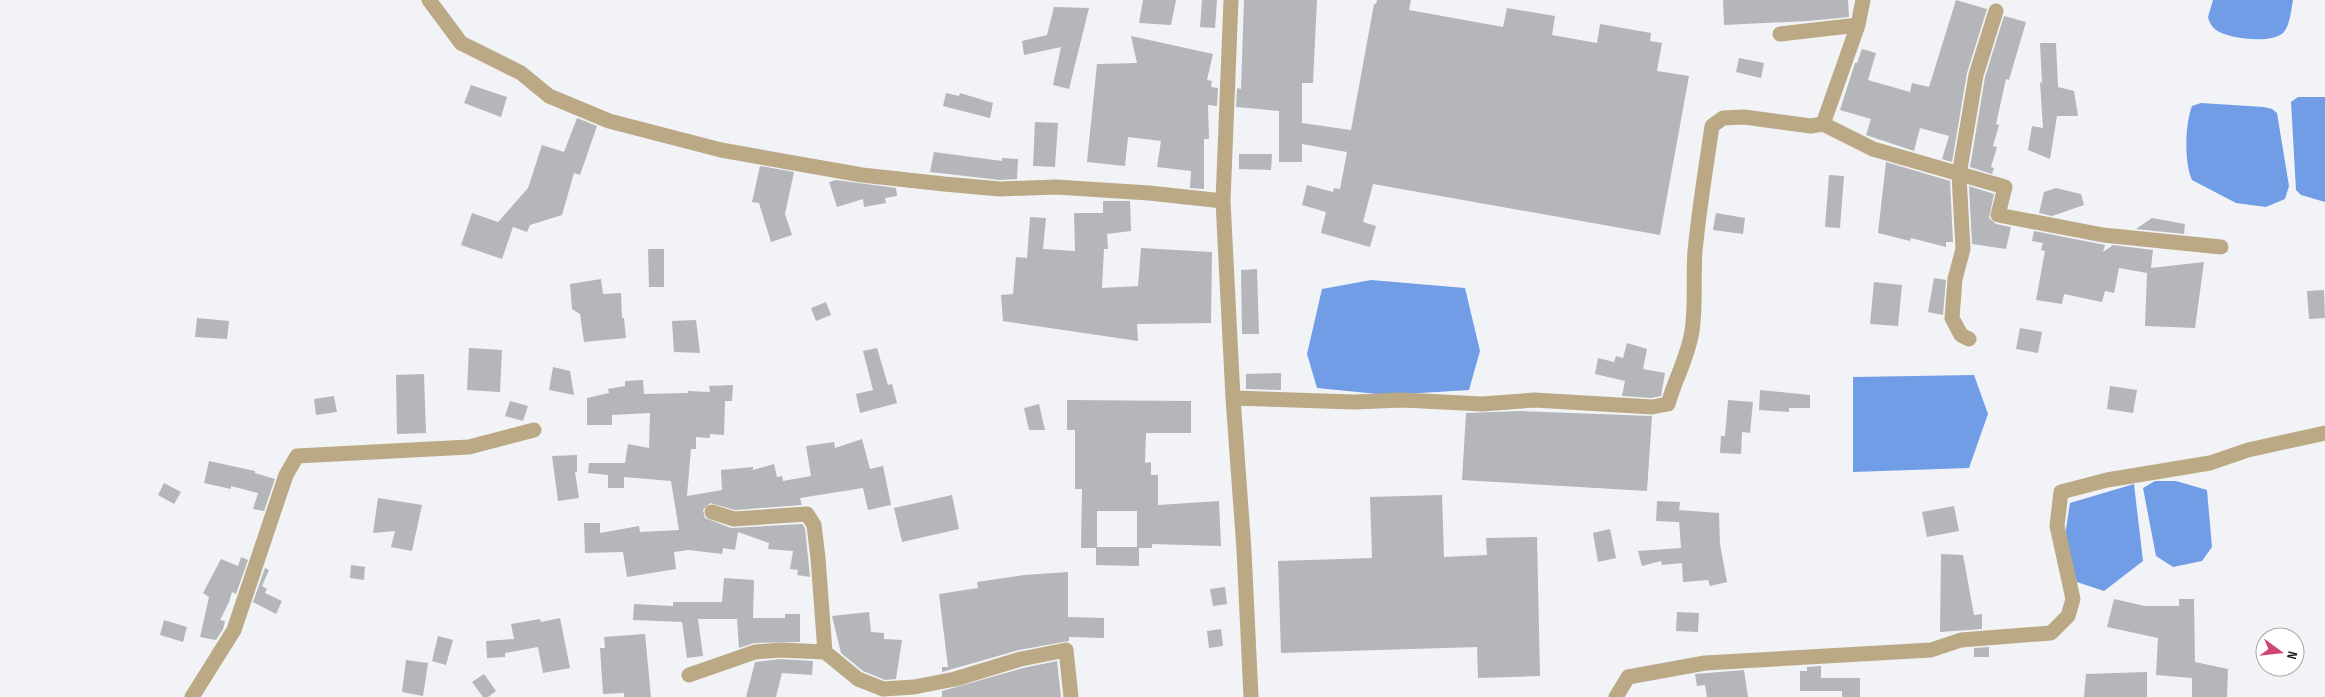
<svg xmlns="http://www.w3.org/2000/svg" width="2325" height="697" viewBox="0 0 2325 697" font-family="'Sofia Sans Condensed',sans-serif">
<style>
.water{fill:#719de7}
.building{fill:#b4b6ba;fill-rule:evenodd}
.lines{fill:none;stroke-linecap:round;stroke-linejoin:round}
.minor{stroke:#bba985;stroke-width:15}
</style>
<rect width="100%" height="100%" fill="#f1f3f7"/>
<!-- water -->
<path class="water" d="M2213 0H2293C2291 10 2290 26 2283 33 2271 44 2229 39 2216 30 2212 27 2209 22 2208 17Z
M2298 97H2325V202L2301 195 2296 190 2291 102Z
M2201 103 2264 107 2272 109 2277 113 2289 186 2285 199 2266 207 2236 203 2192 180C2184 163 2185 124 2192 106Z
M1371 280 1465 288 1480 351 1469 390 1388 395 1317 388 1307 354 1322 289Z
M1974 375 1988 414 1969 468 1853 472V377Z
M2155 481H2176L2207 490 2212 547 2202 561 2173 567 2156 556 2143 488Z
M2134 484 2143 561 2104 591 2077 582 2064 542 2070 503Z"/>
<!-- building -->
<path class="building" d="M1143 0H1176L1171 25 1139 23Z
M1202 0H1217L1215 28 1200 27Z
M1244 0H1317L1313 83H1302V123L1351 130 1374 4H1376L1377 0H1411L1409 10 1503 27 1507 8 1555 16 1552 35 1597 43 1600 24 1651 33 1650 41 1662 43 1657 71 1689 76 1660 235 1373 184 1363 222 1376 226 1370 247 1321 233 1326 212 1302 205 1307 185 1333 192 1334 188 1340 189 1347 152 1302 144V162H1279V111L1236 107 1237 88 1241 89Z
M1723 0H1848L1849 17 1808 21 1724 25Z
M1956 0 1987 9 1967 73 1952 162 1942 159 1949 136 1920 128 1914 151 1866 135 1871 119 1840 110 1855 63H1857L1862 49 1876 53 1868 80 1910 92 1912 83 1929 87Z
M1054 7 1089 8 1069 89 1053 85 1061 47 1024 55 1022 41 1047 35Z
M2004 16 2026 22 2009 80 2006 79 1996 124 1999 125 1993 146 1997 147 1991 167 1994 168 1992 174 1970 167 1985 77Z
M1131 36 1213 54 1207 80 1212 81 1211 87 1218 88 1217 106 1208 105 1209 139H1204V189L1190 188 1191 171 1157 167 1161 141 1128 137 1125 166 1087 162 1097 64 1137 63Z
M2040 43H2056L2058 87 2074 91 2078 116H2057L2050 159 2028 150 2032 126 2043 128 2040 82 2042 83Z
M1739 58 1764 63 1761 78 1736 72Z
M471 85 507 97 501 117 464 103Z
M946 93 959 96 960 93 993 103 990 118 943 106Z
M577 118 597 126 580 175 574 173 562 215 530 225 527 232 513 227 502 259 461 245 472 213 498 222 528 188 542 145 564 152Z
M1035 122 1058 123 1055 167 1033 166Z
M934 152 1002 161V158L1018 159 1017 179 1000 180 930 172Z
M1239 154H1272L1271 170 1239 169Z
M1886 162 1950 181 1953 242H1946V247L1911 238 1910 241 1878 233Z
M760 166 794 172 785 214 792 235 771 242 759 203 752 202Z
M1829 175 1844 176 1840 228 1825 227Z
M836 180 896 188 897 196 885 198 886 203 864 207 863 199 837 207 829 182Z
M1969 186 1994 194 1989 218 1996 224 2011 227 2006 249 1972 244Z
M2056 188 2081 194 2084 205 2052 216 2039 213 2044 192Z
M1103 201H1130L1131 231 1107 234 1108 249H1104L1102 288 1138 286 1141 248 1212 252 1211 323 1137 324 1138 341 1003 321 1001 295 1013 294 1016 257 1027 258 1030 217 1046 218 1043 249 1075 251 1074 213H1103Z
M1716 213 1745 218 1743 234 1713 230Z
M2152 218 2185 224 2184 234 2136 229Z
M2034 231 2105 245 2103 252 2113 245 2153 250 2151 268 2204 262 2195 328 2145 326 2147 273 2119 268 2114 293 2105 291 2102 302 2064 294 2062 304 2036 300 2045 251 2041 250 2043 243 2032 241Z
M648 249H664V287H649Z
M1257 269 1259 334H1242L1241 270Z
M1934 278 1946 280 1943 315 1928 312Z
M601 279 603 294 621 293 622 318H624L626 338 584 342 580 314 572 309 570 284Z
M1874 282 1902 285 1898 326 1870 324Z
M2324 290 2325 318 2309 319 2307 291Z
M826 302 831 315 816 321 811 308Z
M197 318 229 321 227 339 195 337Z
M696 320 700 353 674 352 672 321Z
M2020 328 2042 332 2038 353 2016 349Z
M1627 343 1647 349 1643 369 1665 373 1661 396 1651 398 1622 396 1625 381 1595 374 1598 358 1614 362 1616 356 1623 358Z
M469 348 502 350 500 392 467 390Z
M877 348 888 385 892 384 897 403 860 413 856 394 873 390 863 351Z
M553 367 570 371 574 395 549 390Z
M1281 373V390L1246 389V374Z
M424 374 426 433 397 434 396 375Z
M643 380 644 394 688 393V391L710 392 709 386 733 385 732 401H725L724 435 710 434V438L696 437V449H691L687 496 722 490 721 470 753 467V470L774 464 777 477 782 476 783 481 811 476 806 446 834 442 835 448 862 439 870 469 883 466 891 505 868 510 863 488 800 498 802 505 735 510 710 503 703 510 705 518 731 528 802 524 805 528 810 577 797 575 798 570 790 569 793 551 768 549 769 543 738 532 735 550 723 548 722 554 689 550 674 552 676 569 627 577 623 552 585 553 584 523H600V533L639 526 640 532 679 530 671 481 624 477V488H608V475L588 473 589 463H625L628 444 649 448 650 413 612 415V425H587V398L609 393 608 389 625 386V381Z
M2110 386 2137 390 2133 413 2107 409Z
M1760 390 1810 395V408H1789V412L1759 410Z
M334 396 337 412 316 415 314 399Z
M1067 400 1191 401V433H1146L1145 463 1151 462V475H1158V505L1219 501 1221 546 1152 544V548H1139V566L1096 565V548H1081L1082 489H1075V430H1067ZM1097 511H1137V547H1097Z
M1728 400 1753 402 1750 433 1742 432 1741 454 1720 453 1721 436H1725Z
M510 401 528 406 523 421 505 416Z
M1039 404 1045 430H1029L1024 408Z
M1520 411 1652 416 1647 491 1462 480 1466 413Z
M577 455V472H575L579 498 558 501 552 456Z
M209 461 255 471V473L275 479 264 511 253 509 258 493 231 486V489L204 483Z
M164 483 181 492 174 504 158 495Z
M952 495 959 529 902 542 894 508Z
M1442 495 1444 557 1487 555 1486 538 1537 537 1540 676 1478 678 1477 647 1281 653 1278 561 1372 558 1370 497Z
M378 498 422 505 412 551 391 547 395 531 373 533Z
M1657 501 1680 502 1679 510 1719 513 1720 544 1727 582 1710 586 1708 580 1683 582 1682 563 1662 565 1661 561 1642 566 1638 551 1681 548 1679 520V522L1656 521Z
M1954 506 1959 531 1927 537 1922 512Z
M1610 529 1616 558 1598 562 1593 533Z
M1941 554 1963 555 1974 615 1982 614V629L1940 632Z
M241 557 248 560 236 594 232 592 229 602 220 620 225 621 223 629 216 640 200 637 209 597 203 593 221 559 238 566Z
M351 565 365 567 364 580 350 578Z
M265 568 269 570 262 586 267 589 265 593 282 601 276 614 253 602Z
M1068 572V617L1104 618V638L1069 637V641L1019 650 942 672V667H948L939 594 978 588 977 582 1024 575Z
M724 578 754 580 753 618H785V614H800V642L754 643 739 648 737 619H698L703 656 687 658 682 622 633 620 634 604 673 606V602H722Z
M1225 587 1227 604 1213 606 1210 589Z
M2114 599 2145 606H2179V599H2194L2195 662 2228 669 2227 697H2192V678L2156 675 2158 638 2107 627Z
M869 612 871 632 884 633V639L902 640 896 679 885 680 863 671 841 653 832 616Z
M1677 612 1699 613 1698 632 1676 631Z
M560 618 570 668 543 673 538 647 505 653V657L487 658 486 641 514 639 511 624 540 619 541 622Z
M164 620 187 627 183 642 160 635Z
M1221 629 1223 646 1209 648 1207 631Z
M645 634 651 697H624V693L603 694 600 648H605L604 637Z
M438 636 453 640 446 665 432 661Z
M1989 647V657H1974V648Z
M780 659 813 661 812 675 782 673 776 697H746L755 662Z
M406 660 428 663 423 696 402 692Z
M1057 661 1061 697H942V691L1023 668Z
M1821 666V678H1860V697H1842V691H1800V671H1807V667Z
M1744 670 1748 697H1707L1705 685 1697 686 1695 674Z
M2147 672V697H2084L2086 674Z
M484 674 496 691 488 697H483L472 682Z"/>
<g class="lines">
<!-- minor -->
<path class="minor" d="M429 0 461 43 521 73 549 96 609 121 721 150 862 175 944 184 1000 189 1056 187 1149 193 1223 201
M1231 0 1223 201 1233 398 1244 550 1251 697
M1780 34 1858 25 1863 0
M1823 124 1858 25
M1969 339 1961 335 1952 318 1955 279 1963 249 1959 175 1976 75 1996 11
M1233 398 1354 402 1403 400 1482 404 1535 400 1652 407 1668 404C1675 379 1688 357 1692 331 1696 305 1693 278 1695 251 1699 209 1706 167 1712 126L1723 118 1744 117 1811 126 1823 124 1873 149 2005 187 1998 215 2103 235 2221 247
M712 512 734 519 807 514 814 525 818 558 825 652
M689 675 755 652 780 650 825 652 858 679 883 689 914 687 955 679 1021 659 1066 650 1071 697
M192 697 234 630 286 475 297 456 469 447 534 430
M1616 697 1628 677 1705 663 1931 650 1961 640 2051 633 2068 616 2073 599 2057 526 2061 492 2107 480 2210 463 2248 450 2325 433"/>
</g>
<!-- north arrow -->
<g transform="translate(2280 652) rotate(105)"><circle r="24" fill="#ffffff" stroke="#a6a6a7"/>
<path d="M0-4L9 19L0 12L-9 19Z" fill="#d04477"/>
<text y="-8" font-size="14" font-weight="bold" text-anchor="middle" fill="#212123">N</text>
</g>
</svg>
